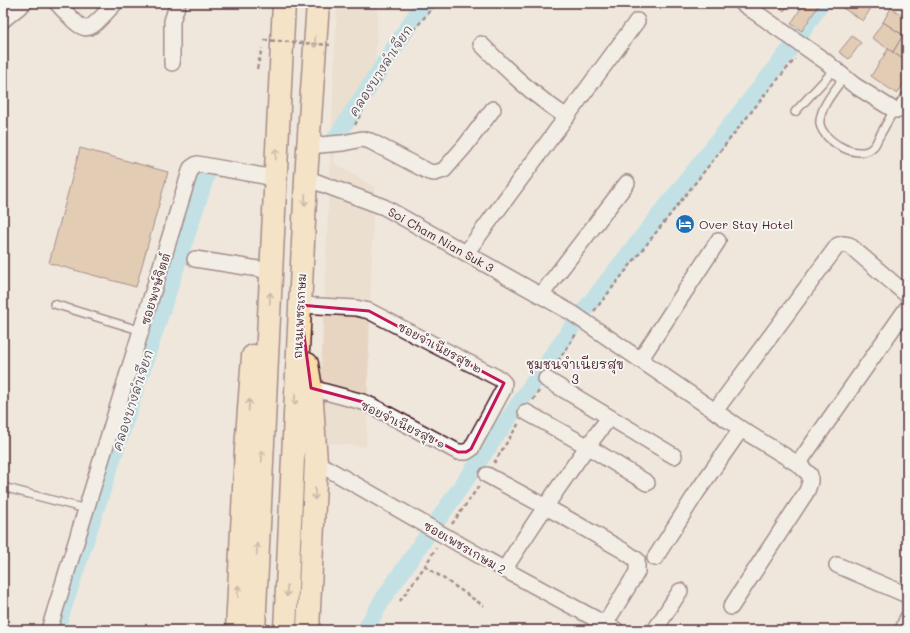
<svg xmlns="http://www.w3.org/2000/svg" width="910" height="633" viewBox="0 0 910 633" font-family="Mali,'Playpen Sans Thai',sans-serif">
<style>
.built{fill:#e7d5c2}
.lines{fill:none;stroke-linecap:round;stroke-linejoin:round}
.canal{stroke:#8edaed;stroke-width:17}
.building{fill:#d3ab84;stroke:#4a1f2b}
.lane-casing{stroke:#4a1f2b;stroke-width:10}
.street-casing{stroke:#4a1f2b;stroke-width:18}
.primary-casing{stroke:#4a1f2b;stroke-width:25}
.path{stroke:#4a1f2b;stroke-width:2.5;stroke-dasharray:4 3;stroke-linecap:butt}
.lane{stroke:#f6f6f2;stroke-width:7}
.street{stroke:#f6f6f2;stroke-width:15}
.primary{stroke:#fbddab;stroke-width:22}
.path-bridge{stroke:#4a1f2b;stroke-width:2.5;stroke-dasharray:4 3;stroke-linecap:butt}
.oneway{stroke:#a27e6b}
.marked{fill:none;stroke:#c2185b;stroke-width:3;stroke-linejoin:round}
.labels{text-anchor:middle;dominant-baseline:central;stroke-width:4;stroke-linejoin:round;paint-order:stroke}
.poi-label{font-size:12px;fill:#4a1f2b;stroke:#f6f6f2;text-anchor:start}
.street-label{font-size:12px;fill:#4a1f2b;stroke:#f6f6f2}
.water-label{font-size:13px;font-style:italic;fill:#5b4e5c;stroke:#f6f6f2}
.neighbourhood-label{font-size:13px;fill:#4a1f2b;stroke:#f6f6f2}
</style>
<rect width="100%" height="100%" fill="#efe7dc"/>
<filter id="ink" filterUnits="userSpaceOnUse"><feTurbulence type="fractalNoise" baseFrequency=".025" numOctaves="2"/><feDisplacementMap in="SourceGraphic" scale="8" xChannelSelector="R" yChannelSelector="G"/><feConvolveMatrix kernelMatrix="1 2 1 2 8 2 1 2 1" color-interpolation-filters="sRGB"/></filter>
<g filter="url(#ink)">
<!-- built -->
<path class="built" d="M337 3H378L375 69 336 125 334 163 374 187 366 447 318 442Z"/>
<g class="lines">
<!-- canal -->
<path class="canal" d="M335 139 417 13 427 3
M56 630 208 171
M365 630 383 599 579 317 795 43 821 3"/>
</g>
<!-- building -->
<path class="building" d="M775 3H791L784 11Z
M804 3H820L802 31 791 24Z
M839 3H874L863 21 838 5Z
M891 8 907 18V28L903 35 883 22Z
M883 22 903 35 893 52 872 38Z
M907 28V62L893 52Z
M852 36 861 43 849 59 839 52Z
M888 49 907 62V79L897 94 871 76Z
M80 148 168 172 136 287 49 263Z"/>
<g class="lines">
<!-- lane casing -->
<g class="lane-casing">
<path id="lane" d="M844 77C836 89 822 104 820 120 817 138 859 163 873 147 876 145 877 140 879 137 884 128 889 119 894 110
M795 112 835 69
M54 304 142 331
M3 487 86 509"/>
</g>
<!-- street casing -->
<g class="street-casing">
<g id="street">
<path d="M57 3C88 37 85 35 115 3"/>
<path d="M742 3 825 61 854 85 894 110H900L907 100"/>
<path d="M3 20 24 3"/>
<path d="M481 44C509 72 534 96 567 117"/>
<path d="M172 63V21L178 3"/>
<path d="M308 146 343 143 362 139 370 141 429 172 435 173 444 170 465 146 493 109"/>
<path id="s1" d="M306 178 384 207 572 313 741 429 798 464 810 475V482L807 491 731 607"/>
<path d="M466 253 637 21"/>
<path d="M195 259 271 271"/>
<path d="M541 295 627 183"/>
<path d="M300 305 356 308 369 311 500 379 504 383 503 390 471 449 466 452H458L372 406 363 402 311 388"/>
<path d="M640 360 718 241"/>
<path d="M546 379 674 456"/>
<path d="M715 411 838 245 843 244 849 245 907 295"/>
<path d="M526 412 587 446 647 483"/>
<path d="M316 462 487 560 616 630"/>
<path d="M798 464 907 308"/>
<path d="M487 475 568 519 624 551 637 560V572L605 624"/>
<path d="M655 558 697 492 741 429"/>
<path d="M837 565 907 595"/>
<path d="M504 570C537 518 571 467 609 418"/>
<path d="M49 630 191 168 197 164 275 178"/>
<path d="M655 630 680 591"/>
<path d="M903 630 907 619"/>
</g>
</g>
<!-- primary casing -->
<g class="primary-casing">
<path id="primary" d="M307 364 311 388 316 462 308 630
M237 630 246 449 253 356
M254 630 284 3
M285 630 306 178 318 3"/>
</g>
<!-- path -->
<path class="path" d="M257 69 262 48
M355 125 368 100 402 45 436 3
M594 311 767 92 795 59
M554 367 576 334
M533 400 539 391
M494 463 519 423
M452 524 479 486
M425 566 484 606
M400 601 425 566 436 548"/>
<!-- lane -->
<use href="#lane" class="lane"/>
<!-- street -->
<use href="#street" class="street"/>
<!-- primary -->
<use href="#primary" class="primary"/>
<!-- path-bridge -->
<path class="path-bridge" d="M264 40 330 45"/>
</g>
<!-- one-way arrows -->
<defs><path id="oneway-shaft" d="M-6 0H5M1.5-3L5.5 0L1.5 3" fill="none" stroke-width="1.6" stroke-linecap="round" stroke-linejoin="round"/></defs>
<g class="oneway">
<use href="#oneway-shaft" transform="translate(315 42) rotate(94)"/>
<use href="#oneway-shaft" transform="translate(276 154) rotate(-87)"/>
<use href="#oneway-shaft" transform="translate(305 200) rotate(93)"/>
<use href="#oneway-shaft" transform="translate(270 298) rotate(-87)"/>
<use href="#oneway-shaft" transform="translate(295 399) rotate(93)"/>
<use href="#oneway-shaft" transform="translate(249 405) rotate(-86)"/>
<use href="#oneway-shaft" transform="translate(262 456) rotate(-87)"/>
<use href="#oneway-shaft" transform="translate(315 494) rotate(92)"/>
<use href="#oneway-shaft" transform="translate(257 549) rotate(-87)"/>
<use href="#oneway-shaft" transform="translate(238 591) rotate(-87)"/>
<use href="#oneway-shaft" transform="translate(287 591) rotate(92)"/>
</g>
</g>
<!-- marked area -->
<path d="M0 0H910V633H0ZM300 305 369 311 504 383 471 449 466 452H458L363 402 311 388Z" fill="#efe7dc" fill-opacity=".55" fill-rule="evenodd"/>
<path class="marked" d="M300 305 369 311 504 383 471 449 466 452H458L363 402 311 388Z"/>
<!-- icons -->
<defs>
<g id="hotel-disc" transform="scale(1)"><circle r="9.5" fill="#1f6fb2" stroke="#f6f6f2"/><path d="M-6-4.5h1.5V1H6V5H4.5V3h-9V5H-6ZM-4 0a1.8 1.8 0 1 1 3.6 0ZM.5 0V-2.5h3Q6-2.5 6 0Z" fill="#fff"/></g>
</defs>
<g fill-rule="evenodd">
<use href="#hotel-disc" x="685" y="224"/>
</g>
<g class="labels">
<!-- poi labels -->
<g class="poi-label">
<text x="699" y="224">Over Stay Hotel</text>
</g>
<!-- street labels -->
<g class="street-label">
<text stroke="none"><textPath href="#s1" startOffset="149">Soi Cham Nian Suk 3</textPath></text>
<text transform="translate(155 289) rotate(-73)">ซอยพงษ์จิตต์</text>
<text transform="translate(299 316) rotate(-87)">ถนนเพชรเกษม</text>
<text transform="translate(440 347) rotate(28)">ซอยจำเนียรสุข ๒</text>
<text transform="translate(403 424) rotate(26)">ซอยจำเนียรสุข ๑</text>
<text transform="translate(465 547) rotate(30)">ซอยเพชรเกษม 2</text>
</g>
<!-- water labels -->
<g class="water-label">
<text transform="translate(380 70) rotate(-57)">คลองบางลำเจียก</text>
<text transform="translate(132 400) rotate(-72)">คลองบางลำเจียก</text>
</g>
<!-- neighbourhood labels -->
<g class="neighbourhood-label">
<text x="575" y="363">ชุมชนจำเนียรสุข<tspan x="575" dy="15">3</tspan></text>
</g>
</g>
<!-- margin -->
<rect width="910" height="633" fill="none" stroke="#f6f6f2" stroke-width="16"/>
<rect x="8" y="8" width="894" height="617" fill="none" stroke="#4a1f2b" stroke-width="1.5" filter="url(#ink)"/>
</svg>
